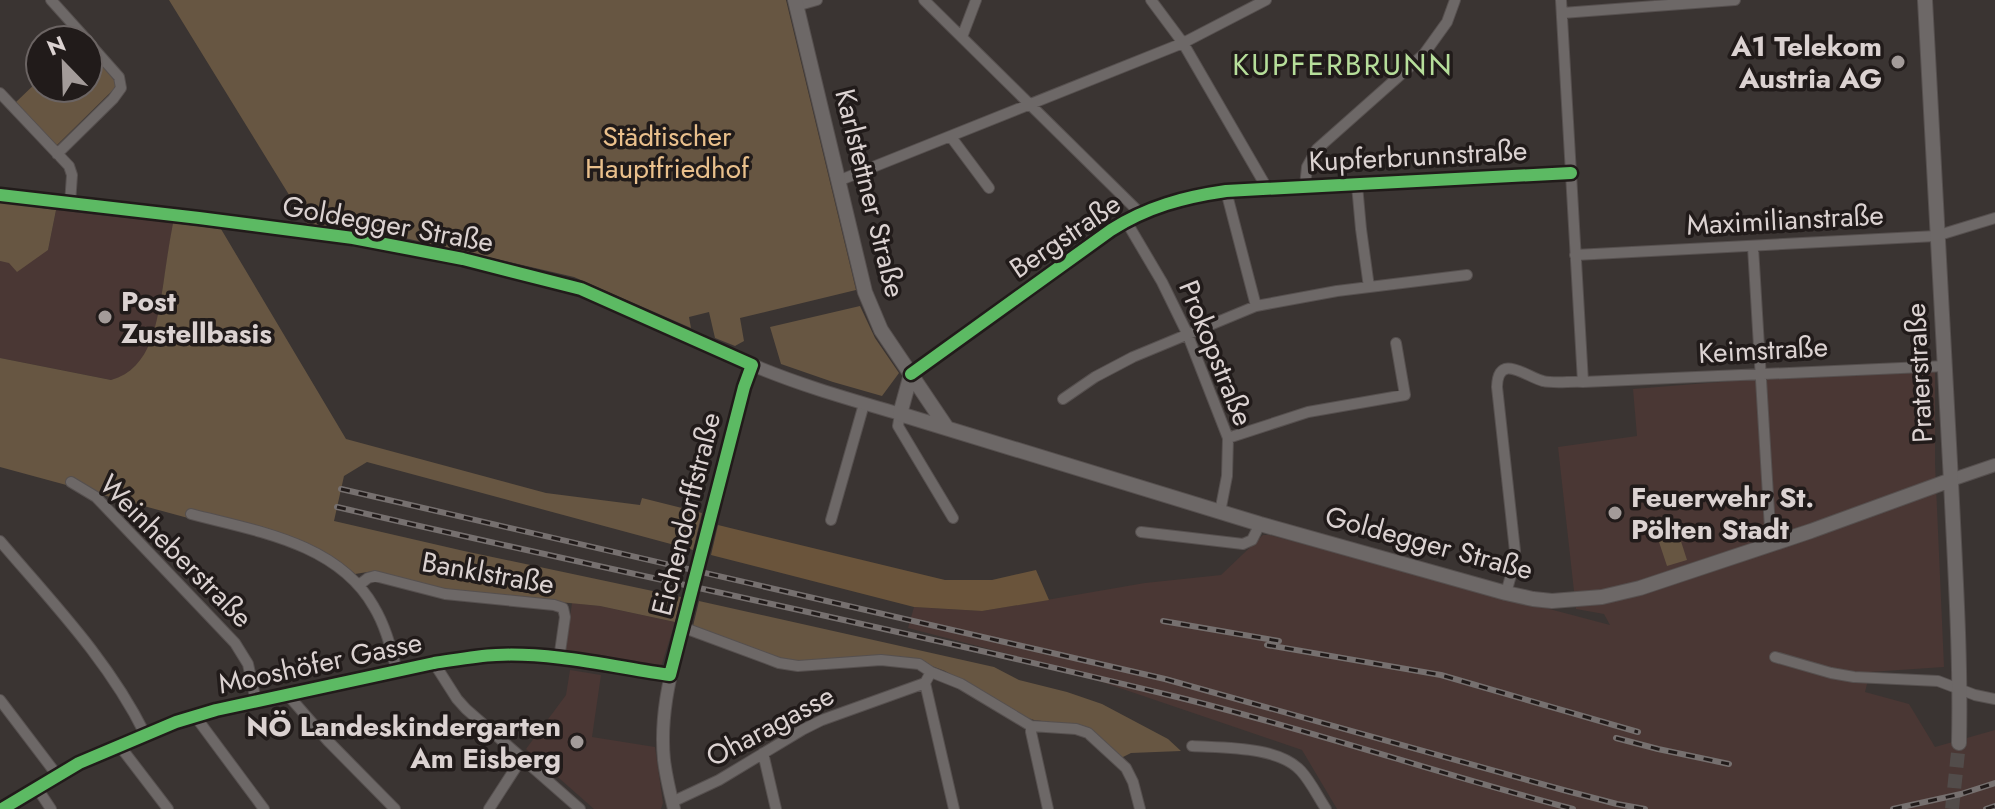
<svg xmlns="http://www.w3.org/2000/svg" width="1995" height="809" viewBox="0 0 1995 809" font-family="Jost,sans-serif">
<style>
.built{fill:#4a3734}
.green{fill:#675642}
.forest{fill:#6a543b}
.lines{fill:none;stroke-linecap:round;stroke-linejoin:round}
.secondary-tunnel{stroke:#524c4a;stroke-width:14;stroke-dasharray:14 7;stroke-linecap:butt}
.minor-casing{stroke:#56504f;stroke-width:12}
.tertiary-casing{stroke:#56504f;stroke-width:14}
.secondary-casing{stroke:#56504f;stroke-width:16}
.minor{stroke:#6d6867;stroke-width:10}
.tertiary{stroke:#6d6867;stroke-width:12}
.secondary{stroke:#6d6867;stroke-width:14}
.rail-casing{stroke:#76706f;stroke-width:6}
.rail{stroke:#211b1a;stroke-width:3;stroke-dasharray:9;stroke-linecap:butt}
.tertiary-bridge-casing{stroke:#56504f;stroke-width:14;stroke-linecap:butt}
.tertiary-bridge{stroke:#6d6867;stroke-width:12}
.cycleway-casing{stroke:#211b1a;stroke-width:17}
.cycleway{stroke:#5cba63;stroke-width:12}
.poi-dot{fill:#a39b99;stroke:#211b1a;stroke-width:3}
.labels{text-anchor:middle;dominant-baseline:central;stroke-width:7;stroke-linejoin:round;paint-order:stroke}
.poi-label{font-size:28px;font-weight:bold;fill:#dbd2d1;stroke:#211b1a;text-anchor:end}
.park-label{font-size:28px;fill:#eac08c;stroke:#211b1a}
.street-label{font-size:28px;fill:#dbd2d1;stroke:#211b1a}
.neighbourhood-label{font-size:30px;letter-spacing:2px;fill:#b6de9a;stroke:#211b1a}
</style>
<rect width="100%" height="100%" fill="#3a3432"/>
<!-- built -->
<path class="built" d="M56 210 173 223 158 318 152 340 142 359 131 370 121 377 111 380 0 358V261L9 262 48 250Z
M1935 372V463L1944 667 1870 672 1865 692 1909 704 1935 747 1995 730V809H1337L1302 750 1055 666 908 628 914 607 982 611 1145 583 1221 575 1263 535H1269L1610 625 1604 614 1576 609 1558 447 1637 436 1633 389 1769 378Z
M572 603 600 606 675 622 662 664 655 667 565 653Z
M570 670 601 675 592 737 655 747 663 803 661 809H594L526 749 566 695Z"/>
<!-- green -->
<path class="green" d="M169 0H786L856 290 740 318 744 341 735 346 715 338 709 312 689 317 691 328 574 277 405 238 307 224Z
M88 49 114 80 116 84 114 89 57 145H54L15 103 40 79V88H88Z
M0 202 56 210 48 250 17 272 9 263 0 261Z
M173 223 221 229 346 439 546 493 640 505 642 498 702 513 693 550 367 462 344 476 334 521 464 551 681 597 675 622 600 606 447 591 374 571 355 574C343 564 332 555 318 549 282 531 230 521 190 510L188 518 0 467V358L111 380C152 369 157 321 163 286 166 265 169 244 173 223Z
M860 306 875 338 899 373 882 396 833 382 781 364 770 327Z
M1677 529 1687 560 1667 566 1657 536Z
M699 601 994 667 1019 680 1067 692 1102 704 1168 739 1181 751 1131 753 1121 758 1081 726 1034 720 1022 716 945 671 921 662 798 664 777 660 693 626Z"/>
<!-- forest -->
<path class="forest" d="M718 525 945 580H992L1036 570 1049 600 982 611 914 607 711 555Z"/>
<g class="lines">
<!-- secondary-tunnel -->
<path class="secondary-tunnel" d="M1952 809 1959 743"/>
<!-- minor casing -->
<g class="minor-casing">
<path id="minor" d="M51 0 87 40
M924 0 1140 213
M1151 0 1183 43 1267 188
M1561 0 1583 382
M796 6 817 0
M1562 13 1735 0
M962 37 976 0
M0 93 69 166 72 175 70 204
M951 137 989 188
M57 154 113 99 121 88 119 77 88 42
M838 181 1183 43 1266 0
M1357 185 1361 229 1369 287
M1305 186 1307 167 1317 149 1424 54 1447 22 1455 0
M1226 191 1256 306
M1126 221 1162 282 1187 333 1228 438 1227 476 1220 512
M1753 247 1771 545
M1575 255 1936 236 1995 218
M911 374 1111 230C1147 207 1184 197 1226 191L1571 173
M1063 399 1095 377 1133 357 1256 306 1337 291 1467 275
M900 414 898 426 953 518
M1228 438 1308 412 1405 395 1396 343
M71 482 96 497 235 643 248 664 256 701
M191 514C256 531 338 543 374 607 386 627 391 649 397 671
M831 520 864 404
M1141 532 1243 544 1252 540 1260 524
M0 541C53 603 109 661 145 734
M359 585 368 578 375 576 445 594 554 605 563 608 565 617 559 659
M1506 593 1513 568 1515 551 1497 387C1498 351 1528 378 1543 381 1555 384 1571 381 1583 382L1946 366
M682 627 779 663 798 666 881 660 919 664 931 672 961 684 1031 726 1076 729 1088 733 1126 768 1133 782 1140 809
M1775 657 1831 673 1854 677 1938 681 1975 695 1995 699
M434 663 457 699 466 709 580 809
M925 683 954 809
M287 694 328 741 395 809
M0 700 57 775
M195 716 264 809
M1031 726V732L1048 809
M119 745 168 809
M1192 746C1224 748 1278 746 1301 771 1311 782 1318 797 1326 809
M763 753 776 809
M37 788 51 809
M672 802 719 780 802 730 822 720 925 683 931 672
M2 809 79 763 176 722 216 710 434 663C455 660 475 656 496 655 553 652 614 667 670 675
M489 809 522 758"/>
</g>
<!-- tertiary casing -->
<g class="tertiary-casing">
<path id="tertiary" d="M0 195C188 219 378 232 561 283 589 290 614 303 640 315 677 331 713 348 750 364 799 385 849 399 900 414
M1951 480 1995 465
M708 522 744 387 752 365
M674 809C670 793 666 777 664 760 659 711 673 666 684 619"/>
</g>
<!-- secondary casing -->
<g class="secondary-casing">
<path id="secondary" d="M795 0 865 292 881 330 947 428
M1925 0C1933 160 1943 321 1951 481 1955 568 1961 656 1959 743
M911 374 900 414 1260 524 1506 593 1533 599 1552 601 1602 597 1640 588 1811 531 1951 480"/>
</g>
<!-- minor -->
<use href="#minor" class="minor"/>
<!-- tertiary -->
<use href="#tertiary" class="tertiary"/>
<!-- secondary -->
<use href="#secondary" class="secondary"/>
<!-- rail casing -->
<g class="rail-casing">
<path id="rail" d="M341 489 1165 679 1567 791 1617 804 1645 809
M337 507C615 572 895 628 1173 696 1308 729 1439 774 1573 809
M1163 621 1279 641
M1267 645 1441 675 1638 732
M1616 738 1658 749 1729 764
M1893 809 1961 794 1995 783
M1986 809 1995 806"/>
</g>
<!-- rail -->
<use href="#rail" class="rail"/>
<!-- tertiary-bridge casing -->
<g class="tertiary-bridge-casing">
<path id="tertiary-bridge" d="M684 619 708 522"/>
</g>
<!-- tertiary-bridge -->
<use href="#tertiary-bridge" class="tertiary-bridge"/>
<!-- cycleway casing -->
<g class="cycleway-casing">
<path id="cycleway" d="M0 195 199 218 353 238 463 259 581 289 752 365 744 387 670 675C614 667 553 652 496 655 475 656 455 660 434 663L216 710 176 722 79 763 2 809
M911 374 1111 230C1147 207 1184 197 1226 191L1571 173"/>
</g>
<!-- cycleway -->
<use href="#cycleway" class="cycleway"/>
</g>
<!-- markers -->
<g class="poi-dot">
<circle cx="1898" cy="62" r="8"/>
<circle cx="105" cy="317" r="8"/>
<circle cx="1615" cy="513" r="8"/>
<circle cx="577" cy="742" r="8"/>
</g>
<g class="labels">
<!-- poi labels -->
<g class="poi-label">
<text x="1882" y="46">A1 Telekom<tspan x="1882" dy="32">Austria AG</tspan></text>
<text x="121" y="301" text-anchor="start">Post<tspan x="121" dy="32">Zustellbasis</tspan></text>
<text x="1631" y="497" text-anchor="start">Feuerwehr St.<tspan x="1631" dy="32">Pölten Stadt</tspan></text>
<text x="561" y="726">NÖ Landeskindergarten<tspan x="561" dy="32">Am Eisberg</tspan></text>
</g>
<!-- park labels -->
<g class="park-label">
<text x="667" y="136">Städtischer<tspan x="667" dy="32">Hauptfriedhof</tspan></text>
</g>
<!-- street labels -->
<g class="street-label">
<text transform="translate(1418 156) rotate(-3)">Kupferbrunnstraße</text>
<text transform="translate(870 193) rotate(76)">Karlstettner Straße</text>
<text transform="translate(1785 220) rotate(-3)">Maximilianstraße</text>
<text transform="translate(388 224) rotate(10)">Goldegger Straße</text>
<text transform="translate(1065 236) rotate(-34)">Bergstraße</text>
<text transform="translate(1763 350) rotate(-3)">Keimstraße</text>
<text transform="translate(1216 353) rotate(68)">Prokopstraße</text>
<text transform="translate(1919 373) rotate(-93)">Praterstraße</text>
<text transform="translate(686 514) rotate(-76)">Eichendorffstraße</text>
<text transform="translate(1429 543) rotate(15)">Goldegger Straße</text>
<text transform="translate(176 551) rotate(45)">Weinheberstraße</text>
<text transform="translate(488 573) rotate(10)">Banklstraße</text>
<text transform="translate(320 663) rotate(-12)">Mooshöfer Gasse</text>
<text transform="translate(770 726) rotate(-28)">Oharagasse</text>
</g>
<!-- neighbourhood labels -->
<g class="neighbourhood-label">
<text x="1343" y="64">KUPFERBRUNN</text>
</g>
</g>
<!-- north arrow -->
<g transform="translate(64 64) rotate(337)"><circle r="38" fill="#211b1a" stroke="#6b6463" stroke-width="2"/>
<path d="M0-6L14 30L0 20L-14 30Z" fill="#a39b99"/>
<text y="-12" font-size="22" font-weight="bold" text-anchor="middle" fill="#dbd2d1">N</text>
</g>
</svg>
